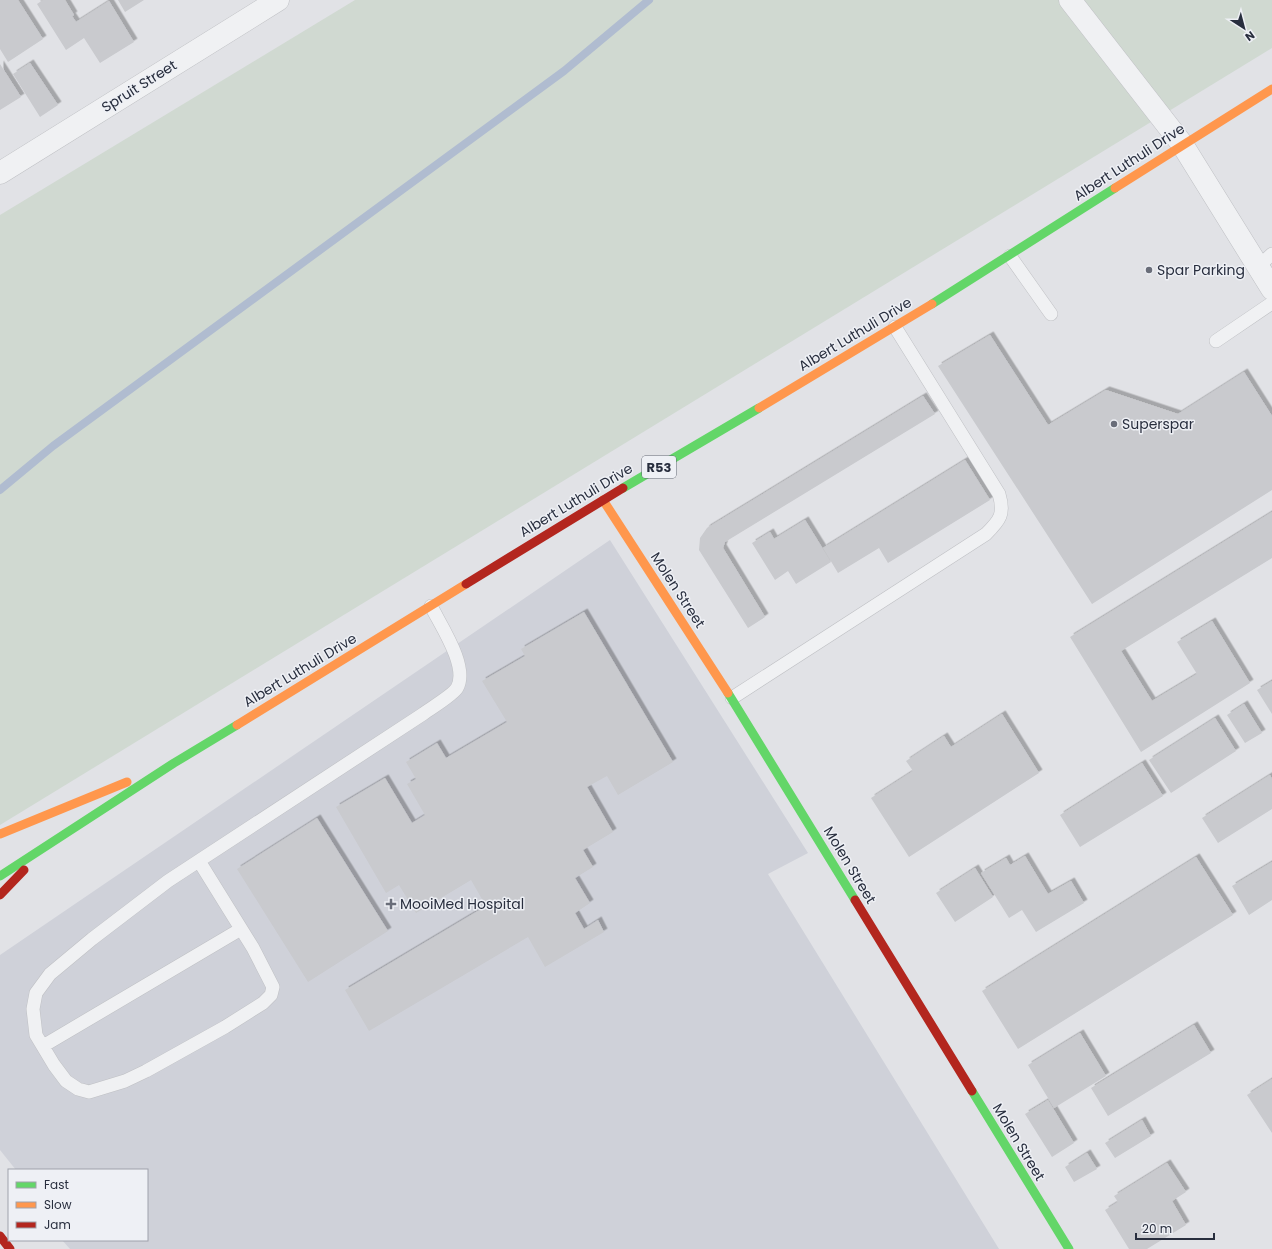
<svg xmlns="http://www.w3.org/2000/svg" width="1272" height="1249" viewBox="0 0 1272 1249" font-family="Poppins,sans-serif">
<style>
.built{fill:#cfd1d9}
.green{fill:#d0d9d1}
.lines{fill:none;stroke-linecap:round;stroke-linejoin:round}
.stream{stroke:#b0bcd0;stroke-width:8}
.building{fill:#c9cace;filter:url(#shadow)}
.lane-casing{stroke:#bfc0c4;stroke-width:14}
.street-casing{stroke:#bfc0c4;stroke-width:23}
.lane{stroke:#f0f1f3;stroke-width:13}
.street{stroke:#f0f1f3;stroke-width:22}
.fast{stroke:#63d668;stroke-width:9}
.slow{stroke:#ff974d;stroke-width:9}
.jam{stroke:#b3261e;stroke-width:9}
.poi-dot{fill:#696d79;stroke:#eef0f5;stroke-width:1.5}
.labels{text-anchor:middle;dominant-baseline:central;stroke-width:3;stroke-linejoin:round;paint-order:stroke}
.shield{fill:#eef0f5;stroke:#636875;stroke-width:1}
.shield-label{font-size:13px;font-weight:bold;fill:#282e3e}
.street-label{font-size:14px;fill:#282e3e;stroke:#eef0f5}
.poi-label{font-size:14px;fill:#282e3e;stroke:#eef0f5;text-anchor:start}
</style>
<defs>
<filter id="shadow"><feDropShadow dx="3.5" dy="-3.5" stdDeviation="0" flood-color="#0004"/></filter>
</defs>
<rect width="100%" height="100%" fill="#e1e2e6"/>
<!-- built -->
<path class="built" d="M610 540 808 853 768 874 999 1249H70L62 1240H147V1170H16L0 1150V955Z"/>
<!-- green -->
<path class="green" d="M355 0H1272V48L0 825V215Z"/>
<g class="lines">
<!-- stream -->
<path class="stream" d="M0 490 53 446 564 71 649 0"/>
</g>
<!-- building -->
<path class="building" d="M0 0H18L43 39 8 62 0 49Z
M43 0H65L74 15 72 16 76 22 109 1 134 42 100 63 84 38 66 50 37 4Z
M118 0H144L125 12Z
M30 63 58 105 40 117 13 74Z
M0 64 21 97 0 110Z
M990 335 1048 425 1106 390 1178 414 1244 372 1272 416V490L1092 604 938 366Z
M923 396 935 414 725 542 723 548 765 617 748 628 699 550 700 538 707 528Z
M965 460 990 500 888 563 879 548 838 573 823 548Z
M1272 512V558L1121 651 1152 701 1197 674 1177 642 1212 621 1250 683 1141 752 1070 637Z
M805 520 831 562 796 584 788 571 775 580 752 543 770 532 774 539Z
M584 612 673 762 618 795 607 776 587 787 613 832 583 850 593 867 575 878 590 903 575 913 584 929 598 920 604 932 545 967 528 937 369 1031 345 990 486 906 471 880 416 913 399 885 386 893 336 807 385 778 412 823 425 815 407 784 416 779 406 762 437 743 446 758 507 722 482 681 525 656 521 649Z
M1272 681V714L1257 690Z
M1244 704 1262 733 1245 743 1227 715Z
M1002 714 1039 773 909 857 871 798 913 771 906 761 944 736 951 747Z
M1215 718 1236 751 1171 793 1149 760Z
M1142 763 1163 796 1080 847 1060 815Z
M1270 775 1272 779V809L1218 843 1202 818Z
M317 818 388 931 308 982 237 869Z
M1025 856 1048 894 1071 881 1084 903 1036 932 1022 910 1009 918 981 873 1006 858 1010 865Z
M1196 857 1233 915 1018 1049 982 991Z
M1272 862V900L1249 915 1232 886Z
M975 868 993 897 955 922 936 893Z
M1194 1025 1211 1053 1108 1116 1091 1088Z
M1080 1033 1106 1076 1054 1108 1028 1065Z
M1272 1079V1133L1247 1095Z
M1048 1100 1074 1143 1052 1157 1025 1114Z
M1142 1120 1151 1136 1115 1158 1105 1143Z
M1087 1153 1097 1169 1074 1182 1065 1167Z
M1167 1163 1186 1192 1172 1201 1186 1225 1147 1249H1129L1105 1210 1118 1202 1114 1196Z"/>
<g class="lines">
<!-- lane casing -->
<g class="lane-casing">
<path id="lane" d="M1010 256 1051 314
M1258 267 1272 254
M1216 341 1272 303
M732 698 986 534C1000 520 1005 514 999 494L895 327
M199 861 253 948 273 987 271 995 263 1003 225 1027 146 1071 125 1081 89 1092 78 1089 66 1081 54 1065 36 1035 33 1009 36 993 50 974 92 939 168 881 423 714C431 708 453 695 457 688 469 667 441 626 431 606
M43 1046 241 929"/>
</g>
<!-- street casing -->
<g class="street-casing">
<path id="street" d="M1070 0 1182 144 1272 289
M0 173 278 0"/>
</g>
<!-- lane -->
<use href="#lane" class="lane"/>
<!-- street -->
<use href="#street" class="street"/>
<!-- fast -->
<path class="fast" d="M932 304 1115 188
M623 488 759 408
M728 693 855 900
M0 876 174 763 237 725
M972 1091 1069 1249"/>
<!-- slow -->
<path class="slow" d="M1115 188 1272 89
M759 408 932 304
M603 500 728 693
M237 725 466 584
M0 834 127 782"/>
<!-- jam -->
<path class="jam" d="M466 584 623 488
M0 895 24 870
M855 900 972 1091
M0 1236 10 1249"/>
</g>
<!-- markers -->
<g class="poi-dot">
<circle cx="1149" cy="270" r="4"/>
<circle cx="1114" cy="424" r="4"/>
<path d="M389 898h4v4h4v4h-4v4h-4v-4h-4v-4h4z"/>
</g>
<g class="labels">
<!-- shield labels -->
<rect class="shield" x="642" y="456" width="34" height="22" rx="3"/>
<g class="shield-label">
<text x="659" y="467">R53</text>
</g>
<!-- street labels -->
<g class="street-label">
<text transform="translate(139 86) rotate(-32)">Spruit Street</text>
<text transform="translate(1129 162) rotate(-33)">Albert Luthuli Drive</text>
<text transform="translate(855 334) rotate(-31)">Albert Luthuli Drive</text>
<text transform="translate(576 500) rotate(-31)">Albert Luthuli Drive</text>
<text transform="translate(678 590) rotate(57)">Molen Street</text>
<text transform="translate(300 670) rotate(-31)">Albert Luthuli Drive</text>
<text transform="translate(850 865) rotate(59)">Molen Street</text>
<text transform="translate(1019 1142) rotate(59)">Molen Street</text>
</g>
<!-- poi labels -->
<g class="poi-label">
<text x="1157" y="270">Spar Parking</text>
<text x="1122" y="424">Superspar</text>
<text x="400" y="904">MooiMed Hospital</text>
</g>
</g>
<!-- legend -->
<rect x="8" y="1169" width="140" height="72" fill="#eef0f5" stroke="#9fa2ac"/>
<rect x="16" y="1182" width="20" height="6" fill="#63d668" stroke="#9fa2ac"/>
<text x="44" y="1189" font-size="12" fill="#282e3e">Fast</text>
<rect x="16" y="1202" width="20" height="6" fill="#ff974d" stroke="#9fa2ac"/>
<text x="44" y="1209" font-size="12" fill="#282e3e">Slow</text>
<rect x="16" y="1222" width="20" height="6" fill="#b3261e" stroke="#9fa2ac"/>
<text x="44" y="1229" font-size="12" fill="#282e3e">Jam</text>
<!-- north arrow -->
<g transform="translate(1244 28) rotate(144)" stroke="#eef0f5" stroke-width="3" paint-order="stroke">
<path d="M0-3L7 15L0 10L-7 15Z" fill="#282e3e"/>
<text y="-6" font-size="11" font-weight="bold" text-anchor="middle" fill="#282e3e">N</text>
</g>
<!-- scale -->
<path d="M1136 1233v6h78v-6" fill="none" stroke="#282e3e" stroke-width="2"/>
<text x="1142" y="1233" font-size="12" fill="#282e3e" stroke="#eef0f5" stroke-width="3" paint-order="stroke">20 m</text>
</svg>
